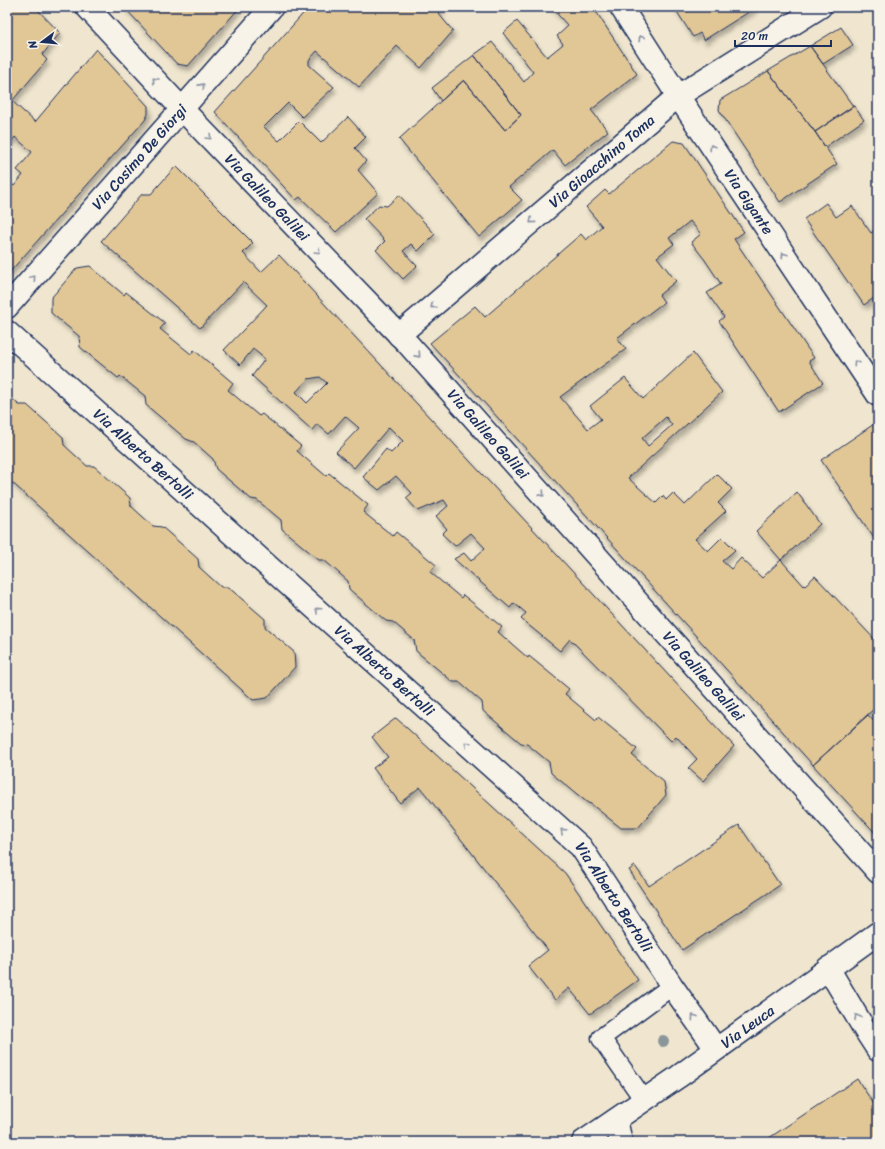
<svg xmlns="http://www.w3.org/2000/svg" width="885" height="1149" viewBox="0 0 885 1149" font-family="Sriracha,sans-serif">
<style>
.building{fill:#e1c696;stroke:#1b2f5e;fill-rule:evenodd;filter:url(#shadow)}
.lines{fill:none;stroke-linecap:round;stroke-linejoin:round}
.service-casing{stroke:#1b2f5e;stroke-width:21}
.minor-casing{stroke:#1b2f5e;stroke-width:25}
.secondary-casing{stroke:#1b2f5e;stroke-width:25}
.service{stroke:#f7f3e8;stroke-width:18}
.minor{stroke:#f7f3e8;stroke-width:22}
.secondary{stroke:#f7f3e8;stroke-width:22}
.tree{fill:#8b969a}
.oneway{stroke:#8991a3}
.labels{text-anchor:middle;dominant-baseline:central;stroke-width:3;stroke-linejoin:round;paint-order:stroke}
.street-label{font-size:15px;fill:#1b2f5e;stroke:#f7f3e8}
</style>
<defs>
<filter id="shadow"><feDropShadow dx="2.5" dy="4.5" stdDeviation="2" flood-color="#0004"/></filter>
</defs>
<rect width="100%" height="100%" fill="#f0e6cf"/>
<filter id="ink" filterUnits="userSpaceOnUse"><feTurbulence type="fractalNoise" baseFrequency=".025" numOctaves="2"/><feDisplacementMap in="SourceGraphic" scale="8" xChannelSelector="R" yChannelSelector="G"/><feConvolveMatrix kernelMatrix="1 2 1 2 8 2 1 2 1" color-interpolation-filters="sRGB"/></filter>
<g filter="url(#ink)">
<!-- building -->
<path class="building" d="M7 7H35L60 33 42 55 47 60 12 101 35 122 96 49 148 106V114L145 120 7 275V180L14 186 23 175 17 170 32 152 15 137 7 146Z
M124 7H240L188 66 177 64Z
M309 7H444L438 13 453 31 421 68 397 46 359 87 317 51 309 60V65L334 87 302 117 288 103 264 127 279 141 299 121 321 143 348 117 366 137 355 148 366 161 358 170 378 193 336 232 300 197 296 200 215 112Z
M551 7H593L637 74 591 110 608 131 565 165 553 150 509 187 522 200 479 237 399 139 464 80 505 130 521 115 474 55 492 42 524 82 533 72 503 33 517 21 547 57 563 44 557 36 568 26Z
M674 7H755V8L704 40 700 33 693 37Z
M841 27 853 45 823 64 810 46Z
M810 46 853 106 815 132 768 71Z
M474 55 521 115 505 130 464 80 441 101 432 88Z
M768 71 815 132 837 164 780 202 719 110 720 100Z
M854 106 864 120 825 147 815 132Z
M673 141 684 143 744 232 734 239 814 358 809 361 823 383 779 412 719 321 724 317 707 293 721 284 705 260 691 242 701 234 690 221 669 238 674 244 657 257 676 281 659 295 664 302 617 338 626 349 560 397 588 429 601 419 590 406 625 378 643 399 693 353 722 392 628 478 656 503 663 496 666 500 673 493 685 505 717 474 732 489 718 503 726 511 695 539 708 551 722 537 735 550 722 561 731 569 741 558 762 578 781 560 804 586 815 576 878 643V705L813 765 430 343 475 306 485 317 581 234 586 240 602 226 586 207 605 190 609 194ZM666 417 672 425 648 446 642 438Z
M176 166 253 243 243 253 261 272 279 255 734 746 703 781 688 768 697 759 676 736 671 741 570 639 560 651 521 619 526 613 514 603 510 608 454 559 464 553 471 561 485 548 471 533 455 546 442 534 447 529 436 516 448 506 444 500 418 511 406 498 412 493 396 476 379 490 363 477 386 449 391 453 403 441 389 427 354 468 336 452 359 428 345 416 329 434 317 424 312 430 252 376 265 359 253 349 240 365 224 350 267 305 243 282 200 328 101 241 142 194H151ZM320 377 327 383 307 403 296 392 308 379Z
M399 195 435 234 418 251 411 244 403 251 417 266 403 279 376 250 385 241 364 219 379 205 387 206Z
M826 203 836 217 852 206 871 233 878 228V295L864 305 804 219Z
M90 266 124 295 126 292 165 323 160 329 191 354 194 350 233 383 228 390 259 416 262 414 301 446 297 451 326 476 329 473 368 505 363 512 393 536 396 532 436 565 430 572 461 598 463 595 502 627 498 632 528 658 529 656 569 689 565 694 596 720 598 717 637 749 632 755 664 782 666 795 638 828H621L591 804 588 803 551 773 549 762 527 744 521 743 483 711 482 702 459 682H453L416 651 414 640 393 622 386 621 349 589 348 581 324 560H319L282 529 281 520 257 500 251 499 216 469 213 459 194 442 186 439 146 405 145 396 120 376 118 378 80 347 79 336 51 313V298L77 268Z
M7 394 19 405H27L63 437 64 445 87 466H94L130 498 131 506 153 526 162 527 198 559 199 567 221 587H228L265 619V627L294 652 295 667 267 698 253 700 7 478Z
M874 424 878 430V544L821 460Z
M797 492 820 524 781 560 756 531Z
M868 715 878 726V836L813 765Z
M396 718 565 873 638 980 590 1014 569 988 555 1000 528 966 548 950 420 787 400 803 373 768 388 757 372 737Z
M739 825 780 885 682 950 629 870 635 866 649 886Z
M857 1079 878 1110V1142H763Z"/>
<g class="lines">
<!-- service casing -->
<g class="service-casing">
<path id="service" d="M644 1100 601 1038 672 986"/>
</g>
<!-- minor casing -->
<g class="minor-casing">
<g id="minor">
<path id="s1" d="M87 7 182 109 408 344 878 872"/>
<path id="s2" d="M621 7 678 96 878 395"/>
<path id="s3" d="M7 307 272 7"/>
<path id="s4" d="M7 332 581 847 672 986 716 1049"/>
<path id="s5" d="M399 335 678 96 820 7"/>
<path d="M828 968 865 1030 878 1050"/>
</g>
</g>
<!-- secondary casing -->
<g class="secondary-casing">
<g id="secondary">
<path d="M616 1120 621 1142"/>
<path id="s6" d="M583 1142 678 1077 878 933"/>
</g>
</g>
<!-- service -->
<use href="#service" class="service"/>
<!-- minor -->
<use href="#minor" class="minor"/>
<!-- secondary -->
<use href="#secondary" class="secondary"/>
</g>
<!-- trees -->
<circle class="tree" cx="663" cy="1041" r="6"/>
<!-- one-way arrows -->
<defs><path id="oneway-chevron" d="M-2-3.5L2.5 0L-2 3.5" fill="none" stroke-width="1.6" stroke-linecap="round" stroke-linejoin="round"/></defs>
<g class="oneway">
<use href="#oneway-chevron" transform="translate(641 38) rotate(-123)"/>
<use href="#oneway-chevron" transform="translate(155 80) rotate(-133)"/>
<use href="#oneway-chevron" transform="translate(202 86) rotate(-48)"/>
<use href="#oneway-chevron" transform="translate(209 137) rotate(46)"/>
<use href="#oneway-chevron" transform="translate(712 147) rotate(-124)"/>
<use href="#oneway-chevron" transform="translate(532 221) rotate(139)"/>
<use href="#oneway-chevron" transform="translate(318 251) rotate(46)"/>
<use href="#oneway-chevron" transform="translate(784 255) rotate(-124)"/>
<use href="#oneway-chevron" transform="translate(33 278) rotate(-49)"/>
<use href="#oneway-chevron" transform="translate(433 306) rotate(139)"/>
<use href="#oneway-chevron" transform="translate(418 355) rotate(48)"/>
<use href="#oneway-chevron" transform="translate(856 363) rotate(-124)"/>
<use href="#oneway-chevron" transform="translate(542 494) rotate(48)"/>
<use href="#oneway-chevron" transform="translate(318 610) rotate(-138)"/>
<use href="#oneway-chevron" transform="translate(467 744) rotate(-138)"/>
<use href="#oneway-chevron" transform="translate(563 831) rotate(-138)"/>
<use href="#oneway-chevron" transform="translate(694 1017) rotate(-126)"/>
<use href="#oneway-chevron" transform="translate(857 1017) rotate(-120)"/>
</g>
</g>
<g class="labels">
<!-- street labels -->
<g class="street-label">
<text stroke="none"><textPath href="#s3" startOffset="200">Via Cosimo De Giorgi</textPath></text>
<text stroke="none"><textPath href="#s5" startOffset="267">Via Gioacchino Toma</textPath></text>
<text stroke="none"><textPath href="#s1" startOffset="262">Via Galileo Galilei</textPath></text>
<text stroke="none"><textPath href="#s2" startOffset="233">Via Gigante</textPath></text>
<text stroke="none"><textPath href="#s1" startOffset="586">Via Galileo Galilei</textPath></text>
<text stroke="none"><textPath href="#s4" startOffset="183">Via Alberto Bertolli</textPath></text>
<text stroke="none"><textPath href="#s4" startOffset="507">Via Alberto Bertolli</textPath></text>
<text stroke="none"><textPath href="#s1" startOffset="910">Via Galileo Galilei</textPath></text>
<text stroke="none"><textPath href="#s4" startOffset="831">Via Alberto Bertolli</textPath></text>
<text stroke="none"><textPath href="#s6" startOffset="201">Via Leuca</textPath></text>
</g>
</g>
<!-- margin -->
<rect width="885" height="1149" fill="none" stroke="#f7f3e8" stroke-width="24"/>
<rect x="12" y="12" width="861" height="1125" fill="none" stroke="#1b2f5e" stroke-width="1.5" filter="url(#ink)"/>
<!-- north arrow -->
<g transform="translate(42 42) rotate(254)" stroke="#f7f3e8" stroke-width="3" paint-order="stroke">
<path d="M0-3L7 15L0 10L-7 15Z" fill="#1b2f5e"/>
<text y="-6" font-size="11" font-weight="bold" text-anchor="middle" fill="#1b2f5e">N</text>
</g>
<!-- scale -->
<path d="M735 40v6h96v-6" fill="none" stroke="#1b2f5e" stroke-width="2"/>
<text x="741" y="40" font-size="12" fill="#1b2f5e" stroke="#f7f3e8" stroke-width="3" paint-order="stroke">20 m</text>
</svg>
